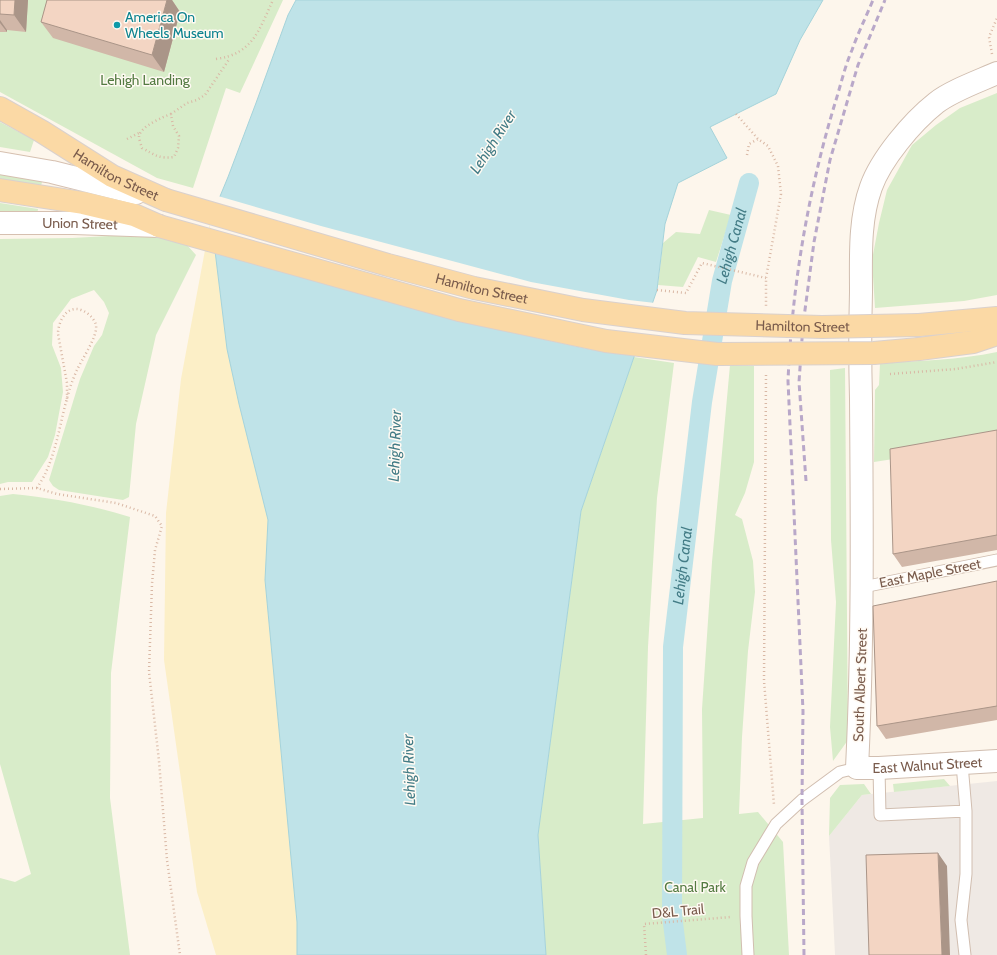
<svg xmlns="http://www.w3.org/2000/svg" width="997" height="955" viewBox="0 0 997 955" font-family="Cabin,sans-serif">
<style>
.industrial{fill:#efe9e4}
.green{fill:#d8ecc9}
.sand{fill:#fcefc7}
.water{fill:#bfe3e8;stroke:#a5d3da}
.pier{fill:#fdf6ec}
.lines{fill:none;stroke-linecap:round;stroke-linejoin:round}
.canal{stroke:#bfe3e8;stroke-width:20}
.service-casing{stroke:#d1beb0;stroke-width:13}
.minor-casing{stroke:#d1beb0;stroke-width:24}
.secondary-casing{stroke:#d6c0b0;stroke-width:24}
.primary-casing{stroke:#dad1cd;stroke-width:24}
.path{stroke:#d9b8a5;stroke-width:2.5;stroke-dasharray:1 3;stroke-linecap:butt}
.service{stroke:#fff;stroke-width:11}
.minor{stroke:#fff;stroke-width:22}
.secondary{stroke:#fff;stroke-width:22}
.primary{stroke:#fbd9a5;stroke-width:22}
.rail{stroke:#b9a8c9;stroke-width:3;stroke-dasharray:6 4;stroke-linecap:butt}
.primary-bridge-casing{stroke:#dad1cd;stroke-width:24;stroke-linecap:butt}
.primary-bridge{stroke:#fbd9a5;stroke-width:22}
.wall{fill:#d1b7a8}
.shaded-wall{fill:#aa9588}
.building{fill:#f3d5c3;stroke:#aa9588}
.culture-dot{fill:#0f9aa8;stroke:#fffaf3;stroke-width:1.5}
.labels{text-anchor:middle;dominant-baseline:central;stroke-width:3;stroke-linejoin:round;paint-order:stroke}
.culture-label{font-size:14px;fill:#0d838f;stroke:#fffaf3;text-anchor:start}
.park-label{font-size:14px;fill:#537a41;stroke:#fffaf3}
.street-label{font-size:14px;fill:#7a5c4d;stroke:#fffaf3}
.water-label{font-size:15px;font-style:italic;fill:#437c86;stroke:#fffaf3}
</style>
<rect width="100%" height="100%" fill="#fdf6ec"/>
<!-- industrial -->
<path class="industrial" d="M997 781V955H835L829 836 862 795Z"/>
<!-- green -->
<path class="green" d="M0 0H283L240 93 226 88 193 188 157 178 0 92Z
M997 93V295L964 301 875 308 872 260 879 223 887 190 912 145 936 125 960 108Z
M0 122 34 140 30 152 0 147Z
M0 170 43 178 41 186 0 179Z
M0 203 38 209 37 216 0 215Z
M709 210 731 215 716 262 698 257 683 287 658 285 663 243 676 232 700 234Z
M127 235 157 237 187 245 196 255 156 335 136 424 129 497 123 500 59 490 53 486 49 480 80 379 94 346 102 335 109 313 104 302 94 290 71 299 53 323 52 345 61 368 63 392 55 435 48 457 32 482H8L0 484V239L72 238Z
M997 352V443L874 462 875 390 879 385 880 363C919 361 959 360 997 352Z
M634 357 674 363 657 498 648 647 643 824 703 818 702 709 712 562 730 365 754 366V462L745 493 735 515 742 519 753 561 755 592 748 651 742 737 739 814 758 812 783 842 789 955H546L538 835 581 511Z
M845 368 848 740 833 761 830 727 836 602 831 540 830 370Z
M13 494C53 498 92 505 130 517L111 673 110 798 130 955H0V878L15 882 31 874 0 764V496Z
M944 779 950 786 894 792 893 784Z
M864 784 871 794 862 795 829 836 830 798 840 785Z"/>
<!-- sand -->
<path class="sand" d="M211 218 227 349 239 404 268 520 265 580 297 922V955H216L197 892 164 660 166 513 181 379Z"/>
<!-- water -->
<path class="water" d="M296 0H823L800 40 776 94 710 127 727 158 678 183 665 224 657 290 581 511 538 835 546 955H297V922L265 580 268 520 239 404 227 349 211 218 228 177 256 103 288 15Z"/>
<!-- pier -->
<path class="pier" d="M218 196 321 226 531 282 629 300 655 303 637 356 588 349 477 325 213 252 209 218Z"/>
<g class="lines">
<!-- canal -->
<path class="canal" id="s1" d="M677 955 672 915 673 647 702 402 722 281 749 183"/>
<!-- service casing -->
<g class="service-casing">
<path id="service" d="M863 587 997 560
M879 768 880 815 966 811 962 764
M748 955 746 916V886L753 862 776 824 802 800 840 772 857 768
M965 955 961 920 966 874V811"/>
</g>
<!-- minor casing -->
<g class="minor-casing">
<g id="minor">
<path id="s2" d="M997 73C979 81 951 91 936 103 912 122 881 159 871 187 859 220 861 257 861 292 860 328 860 363 861 399 862 522 863 645 857 768H879L997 761"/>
</g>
</g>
<!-- secondary casing -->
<g class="secondary-casing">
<g id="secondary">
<path d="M0 163 52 172 136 193"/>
<path id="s3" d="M0 223H74L159 226"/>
</g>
</g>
<!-- primary casing -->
<g class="primary-casing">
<g id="primary">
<path id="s4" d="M0 108 41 131 112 176 166 200"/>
<path d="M0 190 83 203 134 215 159 226"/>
<path d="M919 325 997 318"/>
<path d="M919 349 973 342 997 334"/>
</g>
</g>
<!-- path -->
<path class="path" d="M992 54 989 37 997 18
M216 59C253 54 259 30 273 0
M171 114C163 117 141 126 139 136 139 139 141 145 142 148 155 155 159 159 174 157L178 148 179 136 173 126 171 114 187 103 197 100 205 95 230 58
M736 114 758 139 768 146 778 166 781 194 766 278V306
M127 139 139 133
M747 155 749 144 758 139
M657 290 686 293 702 263 766 278
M890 374 956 369 997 362
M766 375 764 681 774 805
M37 488C40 483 44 477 46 472 61 439 62 402 77 370 82 359 98 336 96 325 94 317 84 309 76 309 64 309 58 324 58 334L67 383V402
M0 489 37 488 57 494 116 503 155 516 162 526 155 550 152 584 149 672 159 761 167 860 180 955
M646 955 644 924 731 917"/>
<!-- service -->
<use href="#service" class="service"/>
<!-- minor -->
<use href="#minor" class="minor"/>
<!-- secondary -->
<use href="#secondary" class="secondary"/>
<!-- primary -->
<use href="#primary" class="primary"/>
<!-- rail -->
<path class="rail" d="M806 481 799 382 803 325 814 242 830 160 858 65 885 0
M804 955 802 800 803 711 788 381C792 286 808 191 836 100 841 84 845 66 852 50 858 33 866 17 873 0"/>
<!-- primary-bridge casing -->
<g class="primary-bridge-casing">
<g id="primary-bridge">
<path id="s5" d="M166 200 388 265 474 288 583 310 685 323 822 327 919 325"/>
<path d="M159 226 459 310 606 341 717 354 874 353 919 349"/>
</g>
</g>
<!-- primary-bridge -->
<use href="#primary-bridge" class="primary-bridge"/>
</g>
<!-- wall -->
<path class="wall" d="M0 0H28L26 32 7 30V32H0Z
M47 0H172L180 12 164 72 53 38 41 22Z
M997 430V550L902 567 893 554Z
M997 581V720L886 739 877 726Z"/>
<!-- shaded-wall -->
<path class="shaded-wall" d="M15 0H28L26 32 14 15Z
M167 0H172L180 12 164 72 152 55Z
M0 20 7 30V32L0 23Z
M938 853 947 866 950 955H942Z"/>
<!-- building -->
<path class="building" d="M0 0H15L14 15 0 14Z
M47 0H167L152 55 41 22Z
M997 430V535L893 554 890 449Z
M997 581V706L877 726 873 606Z
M938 853 942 955H869L866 855Z"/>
<!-- markers -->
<circle class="culture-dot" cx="117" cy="25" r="4"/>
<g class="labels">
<!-- culture labels -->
<g class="culture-label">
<text x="125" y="17">America On<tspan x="125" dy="16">Wheels Museum</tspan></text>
</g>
<!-- park labels -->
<g class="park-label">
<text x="145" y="80">Lehigh Landing</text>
<text x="695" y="887">Canal Park</text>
</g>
<!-- street labels -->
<g class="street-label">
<text stroke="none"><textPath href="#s4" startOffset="134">Hamilton Street</textPath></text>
<text stroke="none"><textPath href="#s3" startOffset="80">Union Street</textPath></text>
<text stroke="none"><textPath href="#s5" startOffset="328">Hamilton Street</textPath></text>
<text stroke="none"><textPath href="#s5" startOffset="652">Hamilton Street</textPath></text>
<text transform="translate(930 573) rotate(-11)">East Maple Street</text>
<text transform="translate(860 685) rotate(-88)">South Albert Street</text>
<text stroke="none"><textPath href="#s2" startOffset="828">East Walnut Street</textPath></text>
<text transform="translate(678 911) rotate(-5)">D&amp;L Trail</text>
</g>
<!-- water labels -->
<g class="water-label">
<text transform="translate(493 142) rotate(-57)">Lehigh River</text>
<text stroke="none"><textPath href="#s1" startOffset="714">Lehigh Canal</textPath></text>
<text transform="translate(395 446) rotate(-88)">Lehigh River</text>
<text stroke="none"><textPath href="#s1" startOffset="390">Lehigh Canal</textPath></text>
<text transform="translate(409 770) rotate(-92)">Lehigh River</text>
</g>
</g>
</svg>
